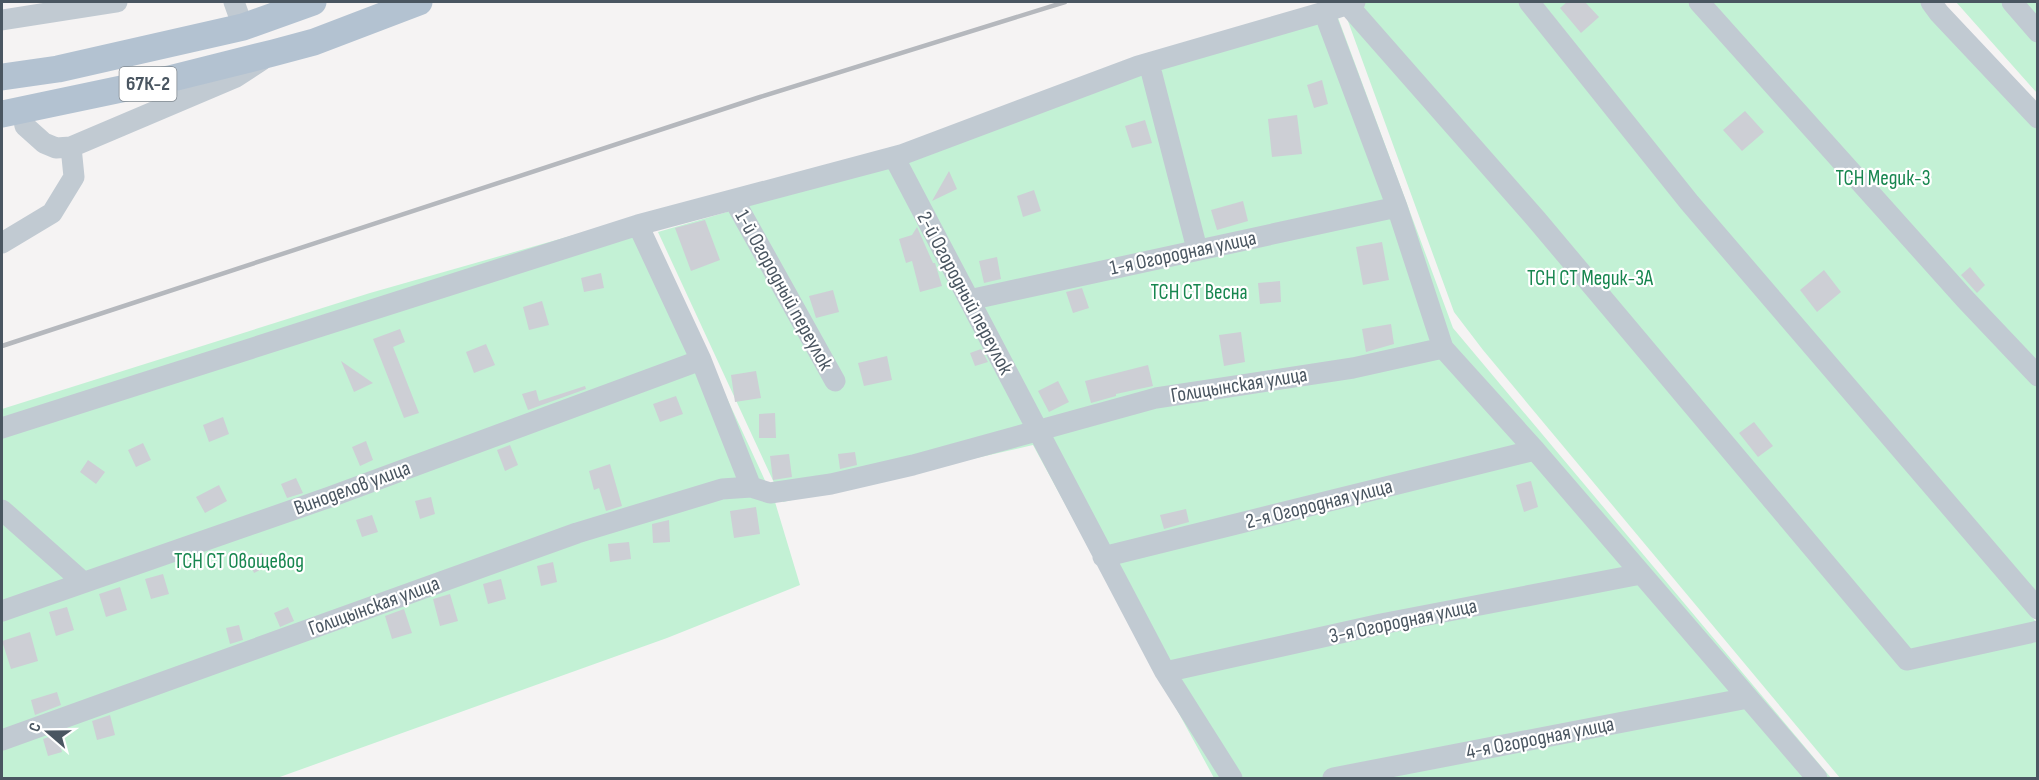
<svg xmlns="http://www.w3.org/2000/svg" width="2039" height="780" viewBox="0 0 2039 780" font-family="'Sofia Sans Condensed',sans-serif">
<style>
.green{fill:#c3f1d5}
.building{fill:#cdcfd5}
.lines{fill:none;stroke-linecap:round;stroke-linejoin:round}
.minor{stroke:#c1cad2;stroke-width:21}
.major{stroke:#b3c2d1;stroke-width:27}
.rail{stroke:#b5b8bd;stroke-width:4.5}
.labels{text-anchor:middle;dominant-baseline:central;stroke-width:4.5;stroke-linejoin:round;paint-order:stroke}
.shield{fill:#fff;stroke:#808990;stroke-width:1.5}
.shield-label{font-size:20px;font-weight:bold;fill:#4a5661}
.park-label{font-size:21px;fill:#17864f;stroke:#fff}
.street-label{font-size:21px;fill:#4a5661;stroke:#fff}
</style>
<rect width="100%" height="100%" fill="#f5f3f3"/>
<!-- green -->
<path class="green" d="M1341 2H1528L2037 623V778H1840L1483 350 1454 312Z
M1542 2H1929L2037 118V599L1692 192Z
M1956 2H2037V93Z
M1337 15 1453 328 1831 778H1214L1033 445 783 502 658 232 916 157 1161 65Z
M644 215 650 232 775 502 800 585 667 638 277 778H2V409L370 293Z"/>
<!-- building -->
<path class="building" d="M1567 2H1585L1599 17 1581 33 1560 8Z
M1322 80 1328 104 1314 108 1307 85Z
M1745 111 1764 132 1742 151 1723 130Z
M1297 115 1302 154 1272 157 1268 119Z
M1145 120 1152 143 1132 148 1125 126Z
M949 171 957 189 932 201Z
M1034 190 1041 211 1023 217 1017 196Z
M1243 201 1248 221 1217 230 1211 210Z
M705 220 720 260 691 271 675 228Z
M917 227 933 263H935L942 286 920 292 912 261 906 263 899 239 912 235Z
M1382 242 1389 280 1363 285 1356 247Z
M997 257 1001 279 984 283 979 261Z
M1970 267 1985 285 1977 293 1961 275Z
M1824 270 1841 292 1817 312 1800 290Z
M601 273 604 288 584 292 581 278Z
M1280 281 1281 302 1260 304 1258 283Z
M1082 288 1089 308 1073 313 1066 292Z
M833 290 839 312 816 318 809 296Z
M542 301 549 325 529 330 523 307Z
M1391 324 1394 344 1366 352 1362 329Z
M400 329 405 342 393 347 419 413 404 418 373 339Z
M1241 332 1245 362 1224 366 1219 335Z
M486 344 495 365 474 373 466 352Z
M981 349 988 362 975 366 970 353Z
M887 356 892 380 864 386 858 363Z
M341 361 373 383 354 392Z
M1148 365 1153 386 1116 394V396L1091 403 1085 381Z
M756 371 761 398 735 402 731 375Z
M1058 381 1069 402 1049 412 1038 391Z
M585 386 586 389 528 410 522 394 536 390 539 401Z
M676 396 683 414 660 422 653 404Z
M775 413 776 438H759V414Z
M223 417 229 434 209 442 203 425Z
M1754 422 1773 446 1758 457 1739 433Z
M366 441 373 460 360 466 352 447Z
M143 443 151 460 136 467 128 450Z
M510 445 518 465 505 471 497 450Z
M855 452 857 465 840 469 838 454Z
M789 454 792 477 773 480 770 456Z
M88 460 105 472 96 484 80 472Z
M610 464 622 506 606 511 599 488 594 490 589 471Z
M296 478 303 493 287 498 281 484Z
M1531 481 1538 507 1524 512 1516 485Z
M219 485 227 501 205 513 196 497Z
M431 497 435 514 420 519 415 501Z
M756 507 760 534 734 538 730 511Z
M1186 509 1189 522 1164 529 1160 515Z
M372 515 378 532 362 537 356 520Z
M669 520 670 542 653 543 652 524Z
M629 542 631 559 610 562 608 544Z
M262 553 268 566 254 573 248 559Z
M553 562 557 582 541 586 537 566Z
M163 574 169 594 151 599 145 579Z
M501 579 506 599 488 604 483 584Z
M120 587 127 610 106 617 99 594Z
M450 594 458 621 440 626 433 599Z
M67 607 74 630 56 636 49 612Z
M288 607 294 621 280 627 274 613Z
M404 609 412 633 392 639 385 616Z
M239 625 243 640 230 644 226 628Z
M30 632 38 661 11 669 2 641Z
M57 692 61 705 35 715 31 700Z
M110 715 115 735 97 740 92 721Z
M57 734 62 752 48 756 43 739Z"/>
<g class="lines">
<!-- minor -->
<path class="minor" d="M234 2 243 27
M1529 2 1689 202 2038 609
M1699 2 1965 299 2038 376
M1931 2 1939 13 2038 118
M2012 2 2038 32
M1347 4 1536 219 1907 660 2038 631
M1324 12 1397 207 1443 348 1535 450 1817 778
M2 20 117 2
M1149 63 1197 249
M22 111 25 126 44 143 56 148 71 147 236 77 262 60
M894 157 1165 672 1232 778
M734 200 835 381
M638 225 701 360 751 487
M2 243 52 213 74 177 71 147
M969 300 1397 207
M2 428 638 225 901 155 1138 66 1324 12 1355 2
M2 510 83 582
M1103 557 1535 450
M2 611 330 497 701 360
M1165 672 1381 624 1641 574
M2 740 577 533 722 489 751 487 770 493 831 484 913 465 1156 398 1353 368 1443 348
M1333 778 1748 698"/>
<!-- major -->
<path class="major" d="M2 77 58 69 243 27 313 2
M2 114 169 79 273 53 314 42 419 2"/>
<!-- rail -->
<path class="rail" d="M2 346 760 97 1065 2"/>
</g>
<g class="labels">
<!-- shield labels -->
<rect class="shield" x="119.5" y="67" width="57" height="34" rx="4.5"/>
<g class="shield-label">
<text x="148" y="84">67К-2</text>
</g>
<!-- park labels -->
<g class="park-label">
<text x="1883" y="178">ТСН Медик-3</text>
<text x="1590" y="278">ТСН СТ Медик-3А</text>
<text x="1199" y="292">ТСН СТ Весна</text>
<text x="239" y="561">ТСН СТ Овощевод</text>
</g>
<!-- street labels -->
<g class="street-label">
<text transform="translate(1183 253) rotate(-12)">1-я Огородная улица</text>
<text transform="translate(784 290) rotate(61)">1-й Огородный переулок</text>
<text transform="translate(965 293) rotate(62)">2-й Огородный переулок</text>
<text transform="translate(1239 385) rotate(-9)">Голицынская улица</text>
<text transform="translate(352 488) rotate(-20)">Виноделов улица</text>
<text transform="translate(1319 504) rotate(-14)">2-я Огородная улица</text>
<text transform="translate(374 606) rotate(-20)">Голицынская улица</text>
<text transform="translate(1403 621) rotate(-12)">3-я Огородная улица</text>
<text transform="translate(1540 738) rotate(-11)">4-я Огородная улица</text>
</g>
</g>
<!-- border -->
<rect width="2039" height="780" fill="none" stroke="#4a5661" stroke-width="6"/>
<!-- north arrow -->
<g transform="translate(48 732) rotate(290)" stroke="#ffffff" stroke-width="4.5" paint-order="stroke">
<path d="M0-4.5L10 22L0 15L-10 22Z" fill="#4a5661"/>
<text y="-9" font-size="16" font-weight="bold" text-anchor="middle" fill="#4a5661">С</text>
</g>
</svg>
